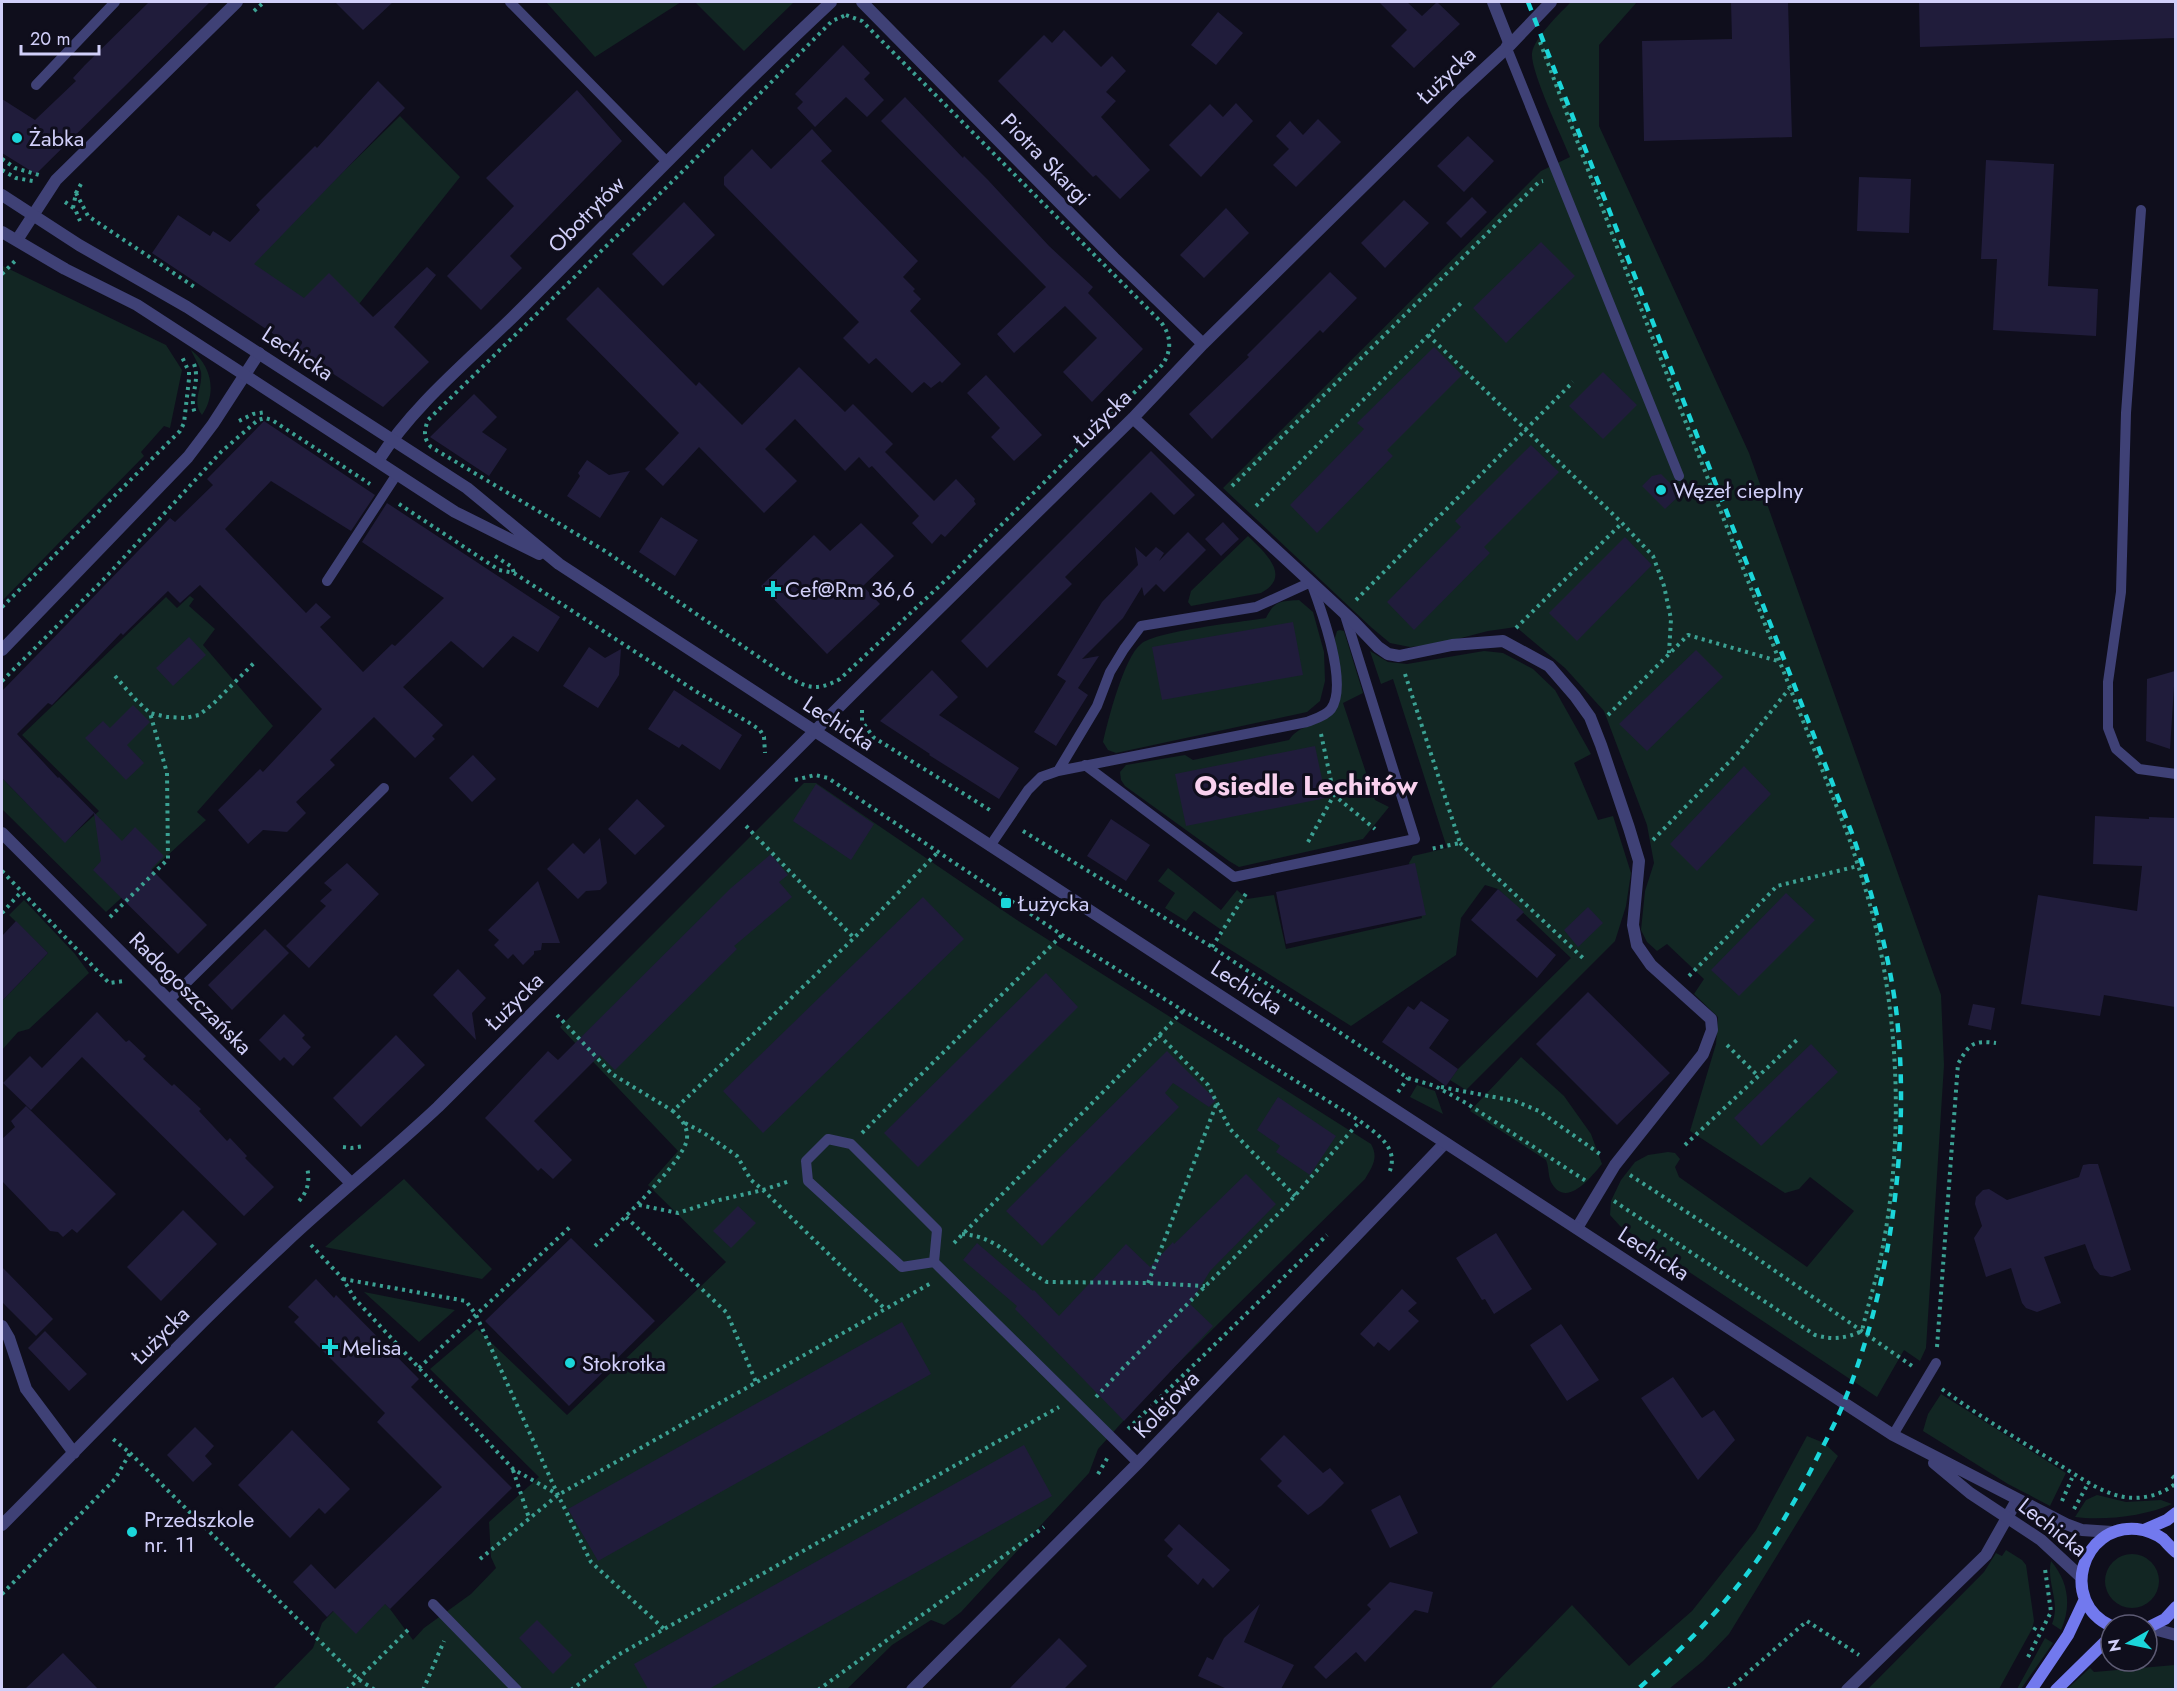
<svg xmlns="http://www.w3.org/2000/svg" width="2177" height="1691" viewBox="0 0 2177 1691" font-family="Jost,sans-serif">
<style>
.green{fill:#122623}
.building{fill:#201c3b}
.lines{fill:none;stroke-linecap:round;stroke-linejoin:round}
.path{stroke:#3ba193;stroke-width:4;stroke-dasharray:3 4.5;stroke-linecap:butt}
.service{stroke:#3f4176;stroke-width:10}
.minor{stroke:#3f4176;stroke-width:12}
.tertiary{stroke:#3f4176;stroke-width:12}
.secondary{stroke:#7279ee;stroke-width:12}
.rail{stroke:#1bd6da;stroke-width:4.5;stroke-dasharray:9 8;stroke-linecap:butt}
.poi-dot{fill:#1bd6da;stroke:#0f0e1c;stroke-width:2}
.labels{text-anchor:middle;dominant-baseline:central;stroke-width:6;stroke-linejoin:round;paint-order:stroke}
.street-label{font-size:22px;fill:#d1cff9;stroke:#0f0e1c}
.poi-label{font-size:22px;fill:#d1cff9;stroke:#0f0e1c;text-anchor:start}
.district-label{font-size:28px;font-weight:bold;fill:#f9d1ee;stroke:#0f0e1c}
</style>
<rect width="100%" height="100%" fill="#0f0e1c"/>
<!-- green -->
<path class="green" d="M546 2H681L595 57Z
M695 2H794L744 51Z
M1571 2H1637L1599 45V126L1749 453 1941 995 1944 1065 1926 1348 1920 1361 1904 1350 1877 1397 1620 1226 1610 1215 1611 1201 1621 1180 1635 1162 1648 1155 1668 1152 1675 1153 1680 1159 1675 1167 1679 1177 1807 1267 1854 1211 1810 1177 1799 1189 1785 1193 1690 1131 1716 1044 1718 1017 1694 994 1704 979 1667 944 1657 951 1647 942 1641 930 1645 891 1654 863 1647 825 1604 711 1565 668 1516 627 1488 631 1438 644 1410 647 1390 643 1372 628 1223 488 1541 171 1570 157C1562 137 1530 70 1532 53 1534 38 1561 12 1571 2Z
M400 116 460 177 359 304 327 316 249 264Z
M3 266 166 345 182 370 170 428 164 426 141 452 144 456 2 601V268Z
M191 350C212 366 217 393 202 415 191 402 203 388 201 372 199 364 194 357 191 350Z
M1248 536C1264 552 1293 576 1261 593L1191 606 1188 602 1191 591Z
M190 596 194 599 189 606 215 629 203 645 273 726 197 812 206 820 106 912 2 809V778L65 842 99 811 22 735 166 597 177 608Z
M1299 600 1313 612 1324 652 1325 681 1320 701 1307 712 1116 753 1108 750 1103 742C1108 720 1124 657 1141 644 1156 631 1242 622 1266 618 1274 601 1281 601 1299 600Z
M1340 630 1344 631 1363 693 1343 703 1375 800 1389 807 1363 839 1239 867 1229 861 1125 786 1121 780 1120 772 1126 765 1185 755 1193 760 1289 740C1299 725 1313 727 1329 717L1338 681 1335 638 1337 631Z
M1370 651 1388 662 1407 664 1484 651 1503 653 1533 669 1555 690 1591 754 1574 763 1598 820 1613 816 1631 873 1626 906 1615 941 1466 1090 1450 1080 1458 1069 1571 958 1498 889 1485 885 1461 918 1456 955 1351 1026 1218 942 1223 931 1194 911 1186 921 1165 908 1175 893 1158 881 1168 868 1221 910 1237 890 1247 899 1274 895 1286 949 1422 918 1409 863 1413 856 1447 848 1393 679 1381 684Z
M804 783H816L1020 922 1371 1144C1379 1158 1372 1167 1365 1179L1153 1388 1098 1449 1089 1473 961 1612 944 1625 931 1620 892 1645 847 1689 272 1690 313 1648 322 1623 353 1591 371 1590 390 1609 413 1640 424 1628 471 1594 496 1568 491 1557 489 1522 539 1477 430 1369 477 1329 567 1415 726 1262 648 1185 678 1151 560 1027Z
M24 900 75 954 89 973 29 1029 18 1032 2 1050V1001L48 953 9 915Z
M1521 1057 1564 1096 1591 1134 1602 1164C1591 1177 1566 1210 1551 1182 1548 1176 1549 1167 1546 1160L1470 1111Z
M1417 1085 1435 1091 1443 1114 1410 1097Z
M404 1179 492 1269 482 1279 325 1247Z
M364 1292 455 1310 419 1342Z
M1941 1394 2066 1473 2050 1506 2008 1484 1923 1431 1928 1414Z
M1807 1436 1824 1443 1838 1456 1729 1634 1703 1661 1669 1689H1490L1572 1605 1629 1666 1692 1611 1756 1530Z
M2097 1495 2126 1502 2161 1500 2172 1504C2146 1516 2103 1521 2075 1517L2086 1500Z
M2006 1550 2022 1560 2026 1565 2034 1621 2032 1629 1999 1689H1868L1984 1572 1996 1553 2002 1556Z
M2105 1581a27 27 0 1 1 54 0a27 27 0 1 1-54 0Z
M2051 1561C2068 1581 2072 1605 2061 1630L2052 1624C2061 1602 2046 1583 2051 1561Z
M2045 1638 2053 1643 2021 1689H2017Z
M2175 1665V1689H2067L2090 1668 2094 1672Z"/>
<!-- building -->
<path class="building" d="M149 2H210L36 174 2 153V99L35 120 76 81 73 78 85 65Z
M335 2H393L363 30Z
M1379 2H1407L1422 16 1437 2 1460 24 1414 68 1391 46 1407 30Z
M1731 2H1788L1792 137 1644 141 1642 41 1732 39Z
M1919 2H2175V38L1920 47Z
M1218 12 1243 33 1216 65 1191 45Z
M1064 30 1101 67 1112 56 1126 71 1106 92 1116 101 1101 117 1150 170 1120 199 1096 175 1093 177 998 81 1044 35 1052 43Z
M843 45 870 73 864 79 884 100 867 117 846 97 815 127 797 108 803 102 795 94Z
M378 81 405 108 254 264 304 298 329 273 373 317 427 267 436 275 394 327 429 362 383 407 152 253 178 215 210 236 213 231 230 242 260 210 256 205 315 146 317 148Z
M577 90 622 141 510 256 522 268 481 310 447 276 514 206 486 178Z
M905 97 963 158 964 156 988 180 1049 246 1093 287 1088 293 1143 349 1092 402 1063 372 1097 338 1065 306 1014 353 997 334 1046 287 881 121Z
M1236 103 1253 121 1201 177 1169 145 1210 104 1223 117Z
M1318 119 1341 142 1296 187 1273 165 1289 149 1276 136 1290 121 1303 135Z
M812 129 832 151 821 161 918 261 903 277 915 289 913 291 921 299 910 311 961 364 942 383 940 381 931 388 924 382 912 393 876 358 869 364 843 338 859 322 724 185V177L752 149 771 169Z
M1468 136 1494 161 1464 192 1437 166Z
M1986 160 2054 164 2048 286 2098 289 2096 336 1993 330 1997 259H1981Z
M1859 177 1911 179 1909 233 1857 231Z
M1472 197 1487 212 1461 238 1446 223Z
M1404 200 1429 223 1385 268 1361 243Z
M684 202 715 235 663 286 632 254Z
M1226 208 1249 233 1204 278 1180 255Z
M1541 242 1575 276 1506 343 1473 308Z
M1330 272 1357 298 1323 333 1320 330 1212 439 1189 414 1249 357 1247 355Z
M598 287 696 386 699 382 742 425 799 367 845 412 853 404 893 444 885 452 934 501 956 479 975 499 974 501 976 504 945 537 941 534 932 544 912 523 919 516 872 466 869 468 859 457 845 471 795 419 765 449 797 481 764 513 699 447 663 486 645 469 679 433 566 319Z
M1434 347 1462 375 1387 450 1393 456 1317 533 1290 505 1364 429 1357 423Z
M1603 372 1637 405 1603 439 1569 406Z
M986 375 1042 435 1014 461 991 437 1000 428 967 393Z
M474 394 497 417 482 432 507 449 489 476 430 437Z
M264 421 375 495 351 531 271 481 225 529 306 613 316 603 331 617 320 627 363 672 392 644 395 646 444 598 362 542 387 503 560 617 538 652 513 636 483 668 451 641 403 687 443 725 432 736 435 739 415 758 374 717 330 760 335 765 296 802 306 813 287 832 263 830 248 844 218 810 260 769 263 772 322 709 200 585 180 603 168 591 123 635 121 633 52 705 48 703 17 734 58 778 59 777 122 841 135 827 164 856 151 869 207 925 178 954 93 870 101 861 94 813 65 843 2 778V691L170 518 175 522 213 485 207 479Z
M1531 445 1559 472 1484 547 1490 553 1414 630 1387 602 1461 527 1455 521Z
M1151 451 1195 495 1174 515 1151 492 1065 577 1072 584 987 668 961 641Z
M587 460 609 475 630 471 600 518 567 496 580 476 578 473Z
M1661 474 1681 494 1665 509 1642 486 1652 476Z
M661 517 698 540 675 576 639 552Z
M1223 522 1239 539 1221 556 1205 539Z
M861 523 894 556 863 586 880 604 827 654 761 586 814 535 830 551Z
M1188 532 1206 550 1164 592 1156 584 1144 596 1142 587 1123 618 1082 659 1099 656 1078 688 1088 695 1056 746 1034 732 1066 681 1057 675 1102 602 1138 565 1135 547 1146 557 1156 547 1164 553 1159 561Z
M1625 537 1652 565 1577 641 1549 613Z
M1293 622 1303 675 1162 700 1152 647Z
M189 637 206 655 173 686 156 668Z
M589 647 605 658 621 649 619 675 598 708 563 686Z
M1696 650 1723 677 1647 751 1619 724Z
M932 670 958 697 939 715 1019 768 999 799 929 755 930 754 880 721Z
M2175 671 2170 749 2146 741 2147 679Z
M674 690 742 735 720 770 682 744 679 748 648 729Z
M133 705 150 722 127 745 144 763 126 780 85 738 103 721 110 728Z
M1315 746 1326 798 1186 826 1175 774Z
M473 755 496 779 472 802 449 778Z
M1744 766 1771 794 1697 871 1670 844Z
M816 784 874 824 851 860 793 821Z
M637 799 665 826 635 855 608 829Z
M2095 816 2149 819V817L2175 818V1007L2104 995 2100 1016 2021 1004 2038 895 2137 911 2142 866 2093 864Z
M1111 819 1150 845 1126 881 1087 856Z
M600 838 607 883 600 890 586 891 578 899 547 869 573 843 584 854Z
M771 854 788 875 779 882 792 897 734 946 737 949 615 1070 600 1055 534 1121 572 1160 553 1179 541 1168 538 1171 485 1118 548 1051 558 1060 731 888Z
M347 863 379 894 309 968 286 946 326 906 320 901 332 890 324 883Z
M1415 863 1426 915 1286 944 1276 892Z
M538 881 560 943H542L541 950 534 951V954L523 965 513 954 508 959 494 945 499 940 488 930Z
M1498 889 1524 912 1516 920 1556 955 1537 978 1471 920Z
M1786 893 1815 920 1739 996 1711 970Z
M923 897 964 939 763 1133 723 1091Z
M1588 907 1603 923 1578 947 1564 930Z
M16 921 48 953 2 1001V936Z
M265 929 289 953 232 1010 208 985Z
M458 969 486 998 472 1013 476 1040 433 995Z
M1046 973 1078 1007 918 1167 884 1133Z
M1588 992 1670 1073 1617 1125 1536 1044Z
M1421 1001 1449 1020 1429 1048 1458 1069 1446 1086 1382 1042 1408 1006 1414 1010Z
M1973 1004 1995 1008 1991 1030 1968 1025Z
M97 1012 126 1042 129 1040 146 1056 143 1059 172 1086 174 1084 201 1109 199 1111 227 1141 230 1138 247 1156 245 1158 274 1187 244 1216 82 1057 31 1110 3 1083 30 1056 42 1068Z
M284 1014 305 1035 302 1038 311 1047 293 1066 284 1057 280 1061 259 1040Z
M396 1035 425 1065 361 1127 333 1098Z
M1811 1044 1838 1072 1761 1146 1734 1118Z
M1167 1051 1216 1100 1209 1107 1173 1083 1165 1093 1179 1107 1042 1246 1006 1211Z
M1278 1097 1336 1136 1310 1175 1276 1152 1280 1146 1257 1130Z
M26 1106 116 1194 77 1233 72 1229 63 1237 58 1232 50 1231 2 1181V1139L15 1127 11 1121Z
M2089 1164H2098L2131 1270 2112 1277 2100 1275 2094 1268 2085 1244 2044 1257 2061 1303 2037 1312 2026 1308 2022 1303 2011 1268 1986 1277 1974 1238 1982 1226 1975 1204 1976 1197 1983 1190 1989 1189 2007 1200 2079 1177 2083 1165Z
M1246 1174 1276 1204 1210 1271 1190 1304 1213 1326 1124 1421 1015 1309 1017 1306 963 1260 977 1243 1033 1291 1034 1290 1059 1316 1126 1244 1150 1267 1173 1242 1174 1244Z
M738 1206 756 1223 731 1248 713 1231Z
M183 1210 217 1244 161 1301 127 1267Z
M1496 1233 1532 1289 1494 1314 1485 1299 1482 1300 1456 1258Z
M571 1238 655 1321 569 1406 485 1321Z
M2 1267 53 1319 36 1336 2 1302Z
M316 1279 334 1298 336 1295 419 1379 411 1387 512 1488 390 1609 385 1604 356 1634 333 1611 327 1617 293 1582 311 1564 335 1589 442 1487 377 1422 385 1413 294 1322 299 1317 288 1307Z
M1402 1289 1417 1303 1408 1311 1419 1321 1389 1351 1378 1342 1374 1347 1360 1334Z
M902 1322 931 1374 598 1561 568 1509Z
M1561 1324 1599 1380 1567 1401 1530 1345Z
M45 1331 87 1374 69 1391 28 1348Z
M1673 1377 1702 1418 1714 1410 1735 1440 1698 1480 1641 1398Z
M195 1427 214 1446 205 1456 212 1464 193 1482 167 1455Z
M292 1430 350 1489 325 1514 319 1508 290 1538 238 1485Z
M1284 1435 1323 1473 1330 1468 1344 1483 1321 1506 1308 1515 1277 1486 1282 1481 1260 1459Z
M1024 1445 1052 1496 709 1689H648L634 1664Z
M1400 1495 1418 1533 1390 1548 1371 1510Z
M1179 1524 1230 1570 1213 1588 1203 1578 1198 1585 1167 1556 1173 1549 1164 1540Z
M1390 1582 1433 1592 1428 1613 1415 1610 1365 1662 1356 1652 1326 1679 1314 1667 1371 1609 1367 1605Z
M1260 1604 1244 1642 1294 1665 1281 1689H1227L1198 1676 1207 1657 1213 1660 1224 1638Z
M537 1620 572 1655 553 1674 519 1638Z
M1059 1638 1087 1666 1064 1689H1009Z
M63 1653 98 1689H25Z"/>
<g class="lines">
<!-- path -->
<path class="path" d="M254 11 264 2
M846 15 862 21 1159 320C1171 333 1173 350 1162 365L949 577 840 679C816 692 807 688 785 675L605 551 431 447C423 438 424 431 428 420L680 174 832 21Z
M1540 42 1620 255 1849 838C1860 871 1871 904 1878 938 1900 1041 1902 1149 1882 1251 1877 1278 1868 1304 1862 1331
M2 159 15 168 39 175
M2 170 16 178 33 181
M76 193 88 216 196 288
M65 202 75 209 80 221
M73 208 76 193 81 184
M2 274 15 261
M1428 335 1622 523 1653 556 1664 586 1671 619 1669 653
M194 364C201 383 187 399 196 415
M239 421 253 414 266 412
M1692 484 1714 497
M1232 486 1539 182 1543 181
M399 504 499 570 514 573 697 692 748 722 760 730 764 737 765 753
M1256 506 1461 303
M495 556 512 567 514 573
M1356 600 1573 382
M2 607 180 431 184 423 189 379V372L182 357
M1516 628 1622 523
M1405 674 1460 843 1430 849
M115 676 135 699 150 713 167 717 185 718 199 715 213 704 254 663
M2 681 104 579 221 452 258 420 265 418 272 420 370 484
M862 710V721L873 737 993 812
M1608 715 1688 635 1778 661
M1321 734 1334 795
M795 780 815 775 828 778 1062 935 1360 1121C1377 1134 1400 1148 1389 1173
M746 826 854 938
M1023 831 1212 947 1408 1078 1435 1086 1466 1103 1586 1181
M1653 840 1737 754 1789 689
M1308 842 1334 795 1375 829
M1460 843 1584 959
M2 871 109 983 124 981
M2 913 22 891
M110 917 168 859 167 773 150 713
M1212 947 1247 892
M1689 976 1777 886 1858 866
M557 1015 612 1074 673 1111
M1159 1035 1208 1085 1230 1129 1295 1196
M1727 1045 1758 1076
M1441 1087 1515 1101 1539 1111 1600 1154
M1398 1092 1408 1078
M685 1123 704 1133 737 1156 751 1180 763 1190 790 1181
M862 1133 1062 935
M1685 1145 1799 1038
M343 1147 351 1148 365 1146
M1630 1175 1745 1250 1915 1368
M299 1201C308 1191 310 1181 307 1167
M1614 1201 1815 1335C1833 1340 1844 1339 1862 1331
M639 1205 678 1213 715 1201 763 1190 885 1309
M626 1217 727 1313 756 1382
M962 1234C1003 1237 1014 1265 1047 1282L1148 1283 1205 1286
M954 1243 1184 1010
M311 1245 343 1279 355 1299 513 1469 557 1494
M595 1246C614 1228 684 1162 687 1139 688 1126 681 1119 673 1111L854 938 938 852
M343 1279 466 1301 476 1315 558 1495 591 1562 664 1629
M1148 1283 1216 1105
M1937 1347 1958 1064C1969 1044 1973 1040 1996 1043
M419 1368 570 1227
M1942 1389C1979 1416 2019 1440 2058 1464 2078 1476 2101 1493 2124 1497 2142 1500 2162 1495 2176 1483
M1096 1397 1123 1368 1286 1206 1360 1121
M1128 1429 1327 1235
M130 1453 358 1679 375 1690
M513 1470 529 1518
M1098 1474 1108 1457
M2172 1476 2174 1478
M2062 1501 2072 1478
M2074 1509 2089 1482
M480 1559 558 1495 931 1283
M2 1594 115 1479 130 1453 113 1439 115 1437
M2034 1630 2038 1624
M2028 1657 2051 1612 2045 1569
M347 1690 409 1629
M423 1690 444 1641
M571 1690 618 1655 1059 1407
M818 1690 1044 1527
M1728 1690 1807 1621 1859 1655"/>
<!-- service -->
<path class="service" d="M510 2 667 162
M1506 46 1679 476
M36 85 115 2
M2141 210 2126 413 2121 592 2108 682V728L2116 749 2139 769 2176 774
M327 581 397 474
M1085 765 1234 877 1415 839 1344 612
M990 846 1028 790 1041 777 1058 771 1097 706 1110 672 1124 649 1141 626 1256 607 1311 582C1321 609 1349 684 1331 709 1326 716 1314 719 1307 722L1058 771
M169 1000 384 788
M934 1262 937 1230 851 1144 828 1139 806 1161 808 1181 902 1267 934 1262 1138 1463
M1893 1435 1936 1363
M433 1604 517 1690"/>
<!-- minor -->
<path class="minor" d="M862 2 1114 258 1203 344
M1493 2 1510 45
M17 240 56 180 237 2
M1133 418 1353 621 1378 647 1388 654 1399 656 1452 645 1503 641 1549 666 1575 696 1590 717 1601 745 1629 828 1639 861 1633 925 1637 945 1651 965 1711 1019 1712 1030 1703 1054 1615 1165 1577 1228
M378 461C417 400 476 355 527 303 628 202 727 99 831 2
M2 650 188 457 213 424 259 353
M2 833 351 1183
M2 1326 9 1338 26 1389 74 1453
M2 1525C96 1431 187 1334 285 1243 335 1196 388 1154 438 1107L853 693 1133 418 1203 344 1458 93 1510 45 1551 2
M912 1690 1138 1463 1445 1143
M1847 1690 1986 1555 2017 1500"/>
<!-- tertiary -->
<path class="tertiary" d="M2 195 79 245 187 307 467 488 559 564 1893 1435 2066 1524 2082 1530 2112 1532
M2 232 65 269 137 305 455 512 539 554
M1934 1463 1970 1493 2041 1540 2081 1577
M2150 1628 2176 1635"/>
<!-- secondary -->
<path class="secondary" d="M2144 1530 2167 1520 2176 1513
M2111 1626C2059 1602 2081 1524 2137 1529 2146 1530 2156 1534 2163 1539 2167 1543 2171 1548 2176 1552
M2147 1628 2165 1619 2176 1607
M2031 1690 2068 1635 2085 1599
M2056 1690 2111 1636"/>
<!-- rail -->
<path class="rail" d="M1528 2 1853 836C1872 893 1888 950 1896 1009 1911 1135 1892 1284 1844 1402 1835 1425 1822 1447 1811 1470 1794 1503 1775 1536 1753 1566 1719 1612 1679 1652 1637 1690"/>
</g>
<!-- markers -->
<g class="poi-dot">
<circle cx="17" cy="138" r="6"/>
<circle cx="1661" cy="490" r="6"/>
<path d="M770 580h6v6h6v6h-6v6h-6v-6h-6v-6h6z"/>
<rect x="1000" y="897" width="12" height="12" rx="3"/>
<path d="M327 1338h6v6h6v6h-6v6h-6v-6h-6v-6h6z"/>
<circle cx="570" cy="1363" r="6"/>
<circle cx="132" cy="1532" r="6"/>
</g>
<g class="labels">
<!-- street labels -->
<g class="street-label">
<text transform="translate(1446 75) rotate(-44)">Łużycka</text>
<text transform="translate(1046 159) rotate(46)">Piotra Skargi</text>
<text transform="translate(586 214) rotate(-45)">Obotrytów</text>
<text transform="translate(298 353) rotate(33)">Lechicka</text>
<text transform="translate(1102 418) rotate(-45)">Łużycka</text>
<text transform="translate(839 723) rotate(33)">Lechicka</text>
<text transform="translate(1247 987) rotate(33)">Lechicka</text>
<text transform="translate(191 993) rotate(45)">Radogoszczańska</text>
<text transform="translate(514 1001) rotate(-45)">Łużycka</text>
<text transform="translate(1654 1253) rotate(33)">Lechicka</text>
<text transform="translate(160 1335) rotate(-45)">Łużycka</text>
<text transform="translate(1166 1404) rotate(-46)">Kolejowa</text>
<text transform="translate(2053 1527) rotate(38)">Lechicka</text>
</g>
<!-- poi labels -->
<g class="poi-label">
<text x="29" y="138">Żabka</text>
<text x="1673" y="490">Węzeł cieplny</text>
<text x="785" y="589">Cef@Rm 36,6</text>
<text x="1018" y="903">Łużycka</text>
<text x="342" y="1347">Melisa</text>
<text x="582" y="1363">Stokrotka</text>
<text x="144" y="1519">Przedszkole<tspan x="144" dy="25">nr. 11</tspan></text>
</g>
<!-- district labels -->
<g class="district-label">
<text x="1306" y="785">Osiedle Lechitów</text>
</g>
</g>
<!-- border -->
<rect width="2177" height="1691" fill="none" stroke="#d1cff9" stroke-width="6"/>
<!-- north arrow -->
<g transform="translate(2129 1643) rotate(261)"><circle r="28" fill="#0f0e1c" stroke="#5d5b74" stroke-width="1.5"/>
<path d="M0-4.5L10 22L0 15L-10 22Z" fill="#1bd6da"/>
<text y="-9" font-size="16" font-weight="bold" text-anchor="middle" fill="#d1cff9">N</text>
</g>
<!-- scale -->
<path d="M21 45v9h78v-9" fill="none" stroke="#d1cff9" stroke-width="3"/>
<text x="30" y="45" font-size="18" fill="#d1cff9" stroke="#0f0e1c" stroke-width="4.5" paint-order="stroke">20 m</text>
</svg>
